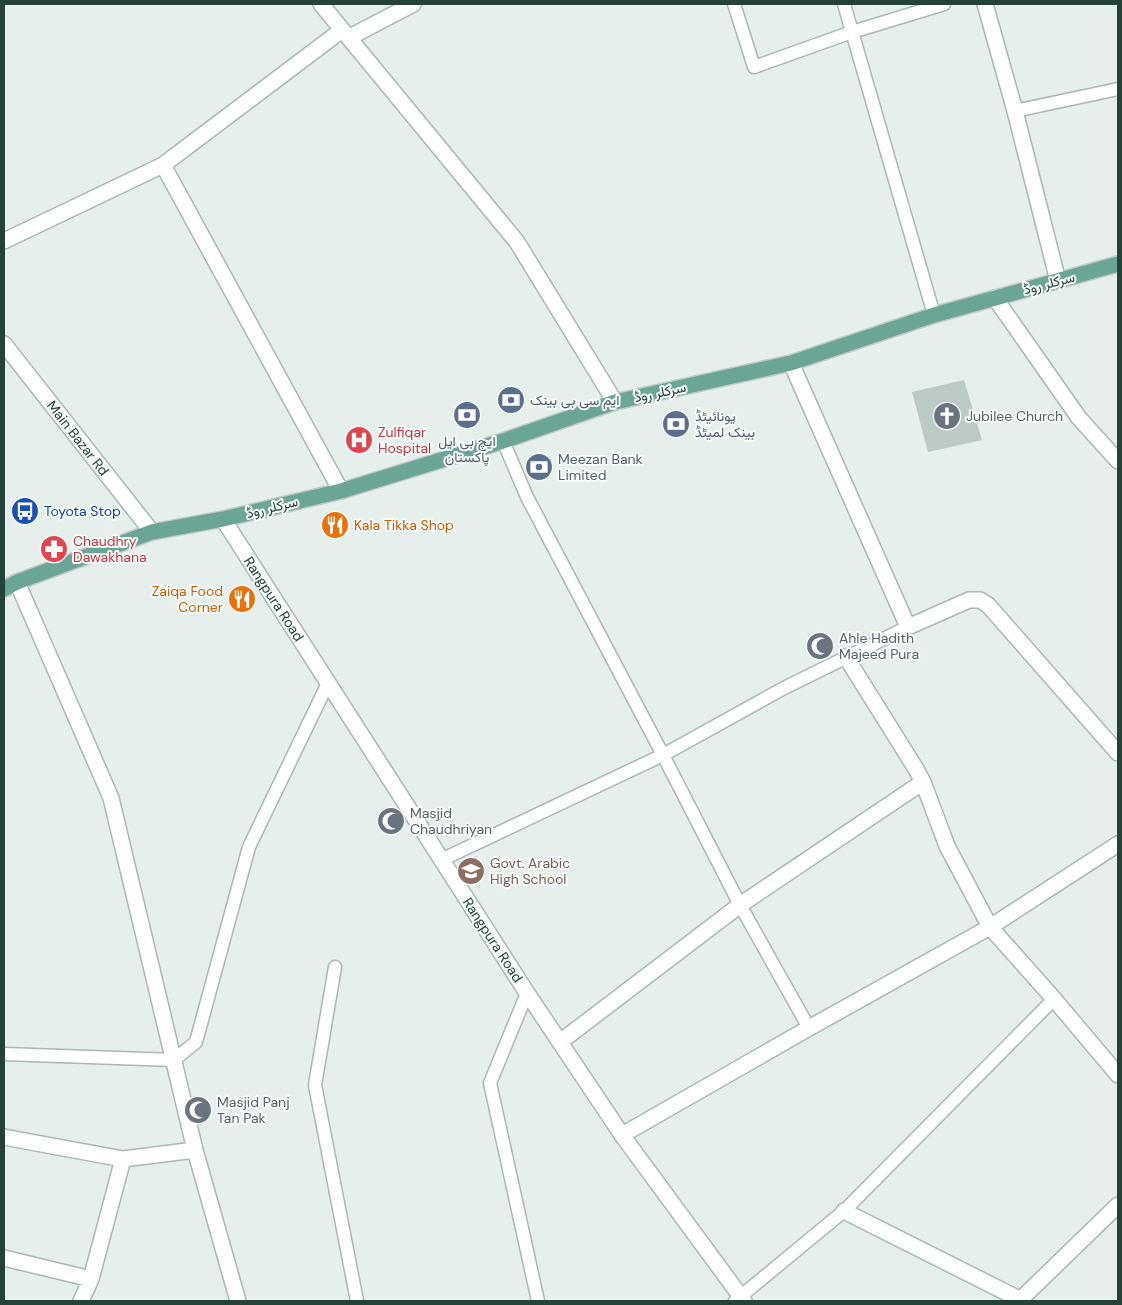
<svg xmlns="http://www.w3.org/2000/svg" width="1122" height="1305" viewBox="0 0 1122 1305" font-family="'DM Sans',Vazirmatn,sans-serif">
<style>
.building{fill:#bbcac4}
.lines{fill:none;stroke-linecap:round;stroke-linejoin:round}
.service-casing{stroke:#a8b8b2;stroke-width:15}
.minor-casing{stroke:#a8b8b2;stroke-width:18}
.tertiary-casing{stroke:#a8b8b2;stroke-width:18}
.primary-casing{stroke:#c2cac8;stroke-width:18}
.service{stroke:#fff;stroke-width:12}
.minor{stroke:#fff;stroke-width:15}
.tertiary{stroke:#fff;stroke-width:15}
.primary{stroke:#6aa596;stroke-width:15}
.labels{text-anchor:middle;dominant-baseline:central;stroke-width:4;stroke-linejoin:round;paint-order:stroke}
.street-label{font-size:14px;fill:#24423a;stroke:#f7fbf9}
.service-label{font-size:14px;fill:#4e5e75;stroke:#f7fbf9;text-anchor:start}
.worship-label{font-size:14px;fill:#5b616d;stroke:#f7fbf9;text-anchor:start}
.health-label{font-size:14px;fill:#be3a42;stroke:#f7fbf9;text-anchor:start}
.transit-label{font-size:14px;fill:#164399;stroke:#f7fbf9;text-anchor:start}
.food-label{font-size:14px;fill:#c56008;stroke:#f7fbf9;text-anchor:start}
.education-label{font-size:14px;fill:#785e54;stroke:#f7fbf9;text-anchor:start}
</style>
<rect width="100%" height="100%" fill="#e6efeb"/>
<!-- building -->
<path class="building" d="M964 380 982 440 928 452 912 392Z"/>
<g class="lines">
<!-- service casing -->
<g class="service-casing">
<path id="service" d="M734 4 754 67 852 32 944 4
M844 4 934 315
M1015 111 1118 89
M503 441 527 497 663 755 740 905 809 1028
M441 860 663 755 784 688 908 627
M335 967 315 1085 357 1301
M527 993 490 1083 538 1301
M4 1054 174 1060 196 1042 249 847 328 683
M735 1301 844 1211 1054 999"/>
</g>
<!-- minor casing -->
<g class="minor-casing">
<path id="minor" d="M985 4 1015 111 1058 281
M350 37 413 4
M163 165 341 491
M4 241 163 165 342 30
M791 363 908 627 969 600H980L988 605 1118 753
M17 582 111 798 195 1150 238 1301
M846 657 916 769 923 782 947 846 990 927 1054 999 1118 1075
M560 1042 740 905 923 782
M622 1135 809 1028 990 927 1118 844
M4 1137 123 1159 195 1150
M844 1211 1023 1301
M4 1258 91 1279
M1020 1300 1118 1205
M81 1301 91 1279 123 1159"/>
</g>
<!-- tertiary casing -->
<g class="tertiary-casing">
<path id="tertiary" d="M321 4 517 242 615 402
M995 298 1079 418 1118 461
M4 344 152 532
M223 519 527 993 622 1135 744 1301"/>
</g>
<!-- primary casing -->
<g class="primary-casing">
<path id="primary" d="M4 589 17 582 152 532 223 519 341 491 503 441 615 402 791 363 934 315 1118 264"/>
</g>
<!-- service -->
<use href="#service" class="service"/>
<!-- minor -->
<use href="#minor" class="minor"/>
<!-- tertiary -->
<use href="#tertiary" class="tertiary"/>
<!-- primary -->
<use href="#primary" class="primary"/>
</g>
<!-- icons -->
<defs>
<g id="bank-disc" transform="scale(1.4375)"><circle r="9.5" fill="#5c6f8a" stroke="#f7fbf9"/><path d="M-6-4H6V4H-6ZM0-2.3a2.3 2.3 0 1 0 0 4.6a2.3 2.3 0 1 0 0-4.6Z" fill="#fff"/></g>
<g id="church-disc" transform="scale(1.4375)"><circle r="9.5" fill="#6b7280" stroke="#f7fbf9"/><path d="M-1.2-6h2.4v3.5h3.3v2.4h-3.3V6h-2.4V-.1h-3.3v-2.4h3.3Z" fill="#fff"/></g>
<g id="hospital-disc" transform="scale(1.4375)"><circle r="9.5" fill="#e0444e" stroke="#f7fbf9"/><path d="M-5-5h3v3.5h4V-5h3V5h-3V1.5h-4V5h-3Z" fill="#fff"/></g>
<g id="bus-disc" transform="scale(1.4375)"><circle r="9.5" fill="#1a4fb4" stroke="#f7fbf9"/><path d="M-5-6H5V4H4V6H2V4H-2V6H-4V4H-5ZM-3.5-4V0h7V-4ZM-3.5 1.2v1.5H-2V1.2ZM2 1.2v1.5H3.5V1.2Z" fill="#fff"/></g>
<g id="restaurant-disc" transform="scale(1.4375)"><circle r="9.5" fill="#e8710a" stroke="#f7fbf9"/><path d="M-5-6h1v4h1v-4h1v4h1v-4h1v5L-1.5 .5V6h-2V.5L-5-1ZM5-6V6H3V1.5H1.5Q1.5-4 5-6Z" fill="#fff"/></g>
<g id="pharmacy-disc" transform="scale(1.4375)"><circle r="9.5" fill="#e0444e" stroke="#f7fbf9"/><path d="M-2-6h4v4h4v4h-4v4h-4v-4h-4v-4h4Z" fill="#fff"/></g>
<g id="mosque-disc" transform="scale(1.4375)"><circle r="9.5" fill="#6b7280" stroke="#f7fbf9"/><path d="M3.5-4.9A6 6 0 1 0 3.5 4.9A5 5 0 1 1 3.5-4.9Z" fill="#fff"/></g>
<g id="school-disc" transform="scale(1.4375)"><circle r="9.5" fill="#8d6e63" stroke="#f7fbf9"/><path d="M0-5L7-2L0 1L-7-2ZM-4 1L0 2.5L4 1V4Q0 6-4 4Z" fill="#fff"/></g>
</defs>
<g fill-rule="evenodd">
<use href="#bank-disc" x="511" y="400"/>
<use href="#bank-disc" x="467" y="415"/>
<use href="#church-disc" x="947" y="416"/>
<use href="#bank-disc" x="676" y="424"/>
<use href="#hospital-disc" x="359" y="440"/>
<use href="#bank-disc" x="539" y="467"/>
<use href="#bus-disc" x="25" y="511"/>
<use href="#restaurant-disc" x="335" y="525"/>
<use href="#pharmacy-disc" x="54" y="549"/>
<use href="#restaurant-disc" x="242" y="599"/>
<use href="#mosque-disc" x="820" y="646"/>
<use href="#mosque-disc" x="391" y="821"/>
<use href="#school-disc" x="471" y="871"/>
<use href="#mosque-disc" x="198" y="1110"/>
</g>
<g class="labels">
<!-- street labels -->
<g class="street-label">
<text transform="translate(1049 283) rotate(-15)">سرکلر روڈ</text>
<text transform="translate(660 392) rotate(-12)">سرکلر روڈ</text>
<text transform="translate(78 438) rotate(52)">Main Bazar Rd</text>
<text transform="translate(272 507) rotate(-14)">سرکلر روڈ</text>
<text transform="translate(274 599) rotate(57)">Rangpura Road</text>
<text transform="translate(493 940) rotate(57)">Rangpura Road</text>
</g>
<!-- service labels -->
<g class="service-label">
<text x="530" y="400">ایم سی بی بینک</text>
<text x="695" y="416">یونائیٹڈ<tspan x="695" dy="16">بینک لمیٹڈ</tspan></text>
<text x="467" y="441" text-anchor="middle">ایچ بی ایل<tspan x="467" dy="16">پاکستان</tspan></text>
<text x="558" y="459">Meezan Bank<tspan x="558" dy="16">Limited</tspan></text>
</g>
<!-- worship labels -->
<g class="worship-label">
<text x="966" y="416">Jubilee Church</text>
<text x="839" y="638">Ahle Hadith<tspan x="839" dy="16">Majeed Pura</tspan></text>
<text x="410" y="813">Masjid<tspan x="410" dy="16">Chaudhriyan</tspan></text>
<text x="217" y="1102">Masjid Panj<tspan x="217" dy="16">Tan Pak</tspan></text>
</g>
<!-- health labels -->
<g class="health-label">
<text x="378" y="432">Zulfiqar<tspan x="378" dy="16">Hospital</tspan></text>
<text x="73" y="541">Chaudhry<tspan x="73" dy="16">Dawakhana</tspan></text>
</g>
<!-- transit labels -->
<g class="transit-label">
<text x="44" y="511">Toyota Stop</text>
</g>
<!-- food labels -->
<g class="food-label">
<text x="354" y="525">Kala Tikka Shop</text>
<text x="223" y="591" text-anchor="end">Zaiqa Food<tspan x="223" dy="16">Corner</tspan></text>
</g>
<!-- education labels -->
<g class="education-label">
<text x="490" y="863">Govt. Arabic<tspan x="490" dy="16">High School</tspan></text>
</g>
</g>
<!-- border -->
<rect width="1122" height="1305" fill="none" stroke="#24423a" stroke-width="10"/>
</svg>
